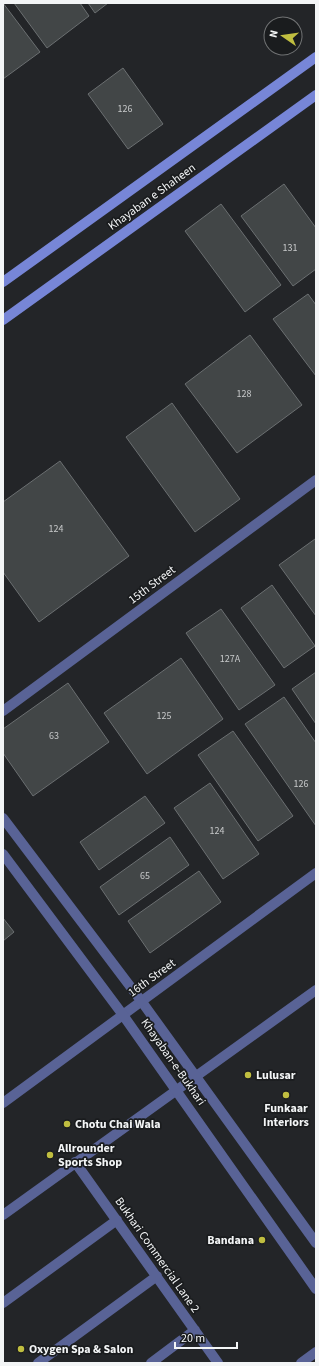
<svg xmlns="http://www.w3.org/2000/svg" width="319" height="1366" viewBox="0 0 319 1366" font-family="'Source Sans 3',sans-serif">
<style>
.building{fill:#424647;stroke:#6b6f71}
.lines{fill:none;stroke-linecap:round;stroke-linejoin:round}
.minor{stroke:#596396;stroke-width:10}
.tertiary{stroke:#596396;stroke-width:10}
.secondary{stroke:#7786d7;stroke-width:10}
.poi-dot{fill:#c0be40;stroke:#1a1c1e;stroke-width:1.5}
.labels{text-anchor:middle;dominant-baseline:central;stroke-width:3.5;stroke-linejoin:round;paint-order:stroke}
.number-label{font-size:10px;fill:#c7c9ca}
.street-label{font-size:12px;fill:#f3f5f6;stroke:#1a1c1e}
.poi-label{font-size:12px;font-weight:bold;fill:#f3f5f6;stroke:#1a1c1e;text-anchor:start}
</style>
<rect width="100%" height="100%" fill="#232528"/>
<!-- building -->
<path class="building" d="M3 3 40 52 3 79Z
M14 3H80L89 16 47 48Z
M88 3H108L95 13Z
M123 68 163 124 128 149 88 94Z
M284 184 316 228V269L293 286 241 216Z
M221 204 281 285 245 312 185 231Z
M308 294 316 305V376L273 319Z
M250 335 302 405 237 453 185 384Z
M172 403 240 499 195 532 126 437Z
M60 461 129 556 39 622 3 572V502Z
M315 539 316 540V616L279 565Z
M272 585 315 646 284 668 241 608Z
M221 609 275 685 239 710 186 633Z
M181 658 223 719 147 774 104 713Z
M316 672V724L292 689Z
M68 683 109 742 33 796 3 753V729Z
M284 697 316 743V826L245 724Z
M233 731 293 816 258 841 198 755Z
M210 783 259 854 223 879 174 808Z
M145 796 165 823 99 870 80 842Z
M170 837 189 865 119 915 100 887Z
M199 871 221 902 150 953 128 921Z
M3 918 14 932 3 941Z"/>
<g class="lines">
<!-- minor -->
<path class="minor" d="M3 711 316 480
M3 1103 316 873
M75 1162 218 1363
M3 1215 316 990
M3 1303 117 1220
M38 1363 157 1276
M151 1363 195 1330
M301 1363 316 1352"/>
<!-- tertiary -->
<path class="tertiary" d="M3 818 142 1002 316 1243
M3 854 123 1015 316 1289"/>
<!-- secondary -->
<path class="secondary" d="M3 282 316 57
M3 320 316 95"/>
</g>
<!-- markers -->
<g class="poi-dot">
<circle cx="248" cy="1075" r="4"/>
<circle cx="286" cy="1095" r="4"/>
<circle cx="67" cy="1124" r="4"/>
<circle cx="50" cy="1155" r="4"/>
<circle cx="262" cy="1240" r="4"/>
<circle cx="21" cy="1349" r="4"/>
</g>
<g class="labels">
<!-- number labels -->
<g class="number-label">
<text x="125" y="109">126</text>
<text x="290" y="248">131</text>
<text x="244" y="394">128</text>
<text x="56" y="529">124</text>
<text x="230" y="659">127A</text>
<text x="164" y="716">125</text>
<text x="54" y="736">63</text>
<text x="301" y="784">126</text>
<text x="217" y="831">124</text>
<text x="145" y="876">65</text>
</g>
<!-- street labels -->
<g class="street-label">
<text transform="translate(152 197) rotate(-36)">Khayaban e Shaheen</text>
<text transform="translate(152 585) rotate(-37)">15th Street</text>
<text transform="translate(152 978) rotate(-36)">16th Street</text>
<text transform="translate(173 1062) rotate(55)">Khayaban-e-Bukhari</text>
<text transform="translate(157 1255) rotate(55)">Bukhari Commercial Lane 2</text>
</g>
<!-- poi labels -->
<g class="poi-label">
<text x="256" y="1075">Lulusar</text>
<text x="286" y="1108" text-anchor="middle">Funkaar<tspan x="286" dy="14">Interiors</tspan></text>
<text x="75" y="1124">Chotu Chai Wala</text>
<text x="58" y="1148">Allrounder<tspan x="58" dy="14">Sports Shop</tspan></text>
<text x="254" y="1240" text-anchor="end">Bandana</text>
<text x="29" y="1349">Oxygen Spa &amp; Salon</text>
</g>
</g>
<!-- border -->
<rect width="319" height="1366" fill="none" stroke="#f3f5f6" stroke-width="8"/>
<!-- north arrow -->
<g transform="translate(283 36) rotate(283)"><circle r="19" fill="#1a1c1e" stroke="#717374"/>
<path d="M0-3L7 15L0 10L-7 15Z" fill="#c0be40"/>
<text y="-6" font-size="11" font-weight="bold" text-anchor="middle" fill="#f3f5f6">N</text>
</g>
<!-- scale -->
<path d="M175 1342v6h62v-6" fill="none" stroke="#f3f5f6" stroke-width="2"/>
<text x="181" y="1342" font-size="12" fill="#f3f5f6" stroke="#1a1c1e" stroke-width="3" paint-order="stroke">20 m</text>
</svg>
